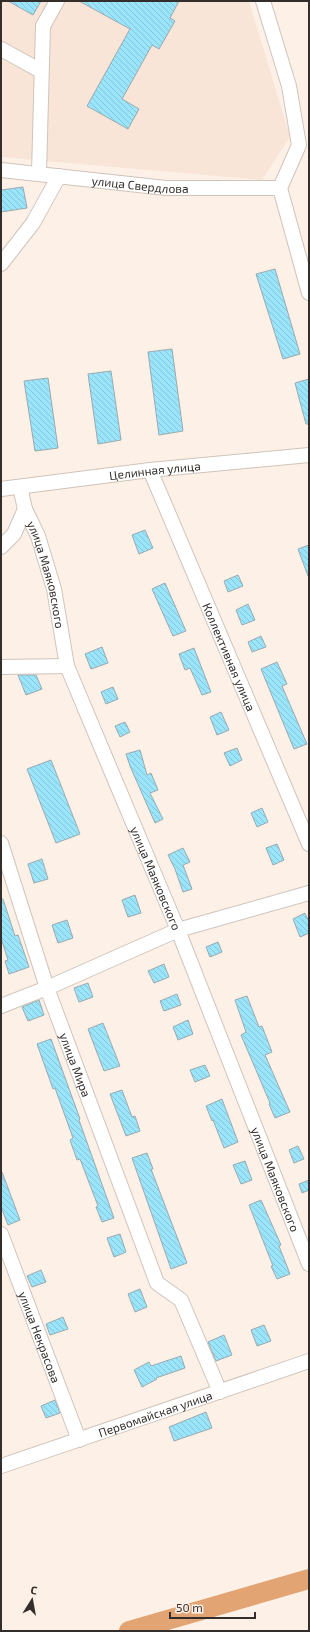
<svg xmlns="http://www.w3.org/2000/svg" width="310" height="1632" viewBox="0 0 310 1632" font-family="'Exo 2',sans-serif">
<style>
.built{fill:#f8e5d7}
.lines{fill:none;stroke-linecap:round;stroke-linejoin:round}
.river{stroke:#e2a472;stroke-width:20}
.building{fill:url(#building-back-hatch);stroke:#9aa9ae}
.minor-casing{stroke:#cfc4bb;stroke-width:16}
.minor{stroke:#fff;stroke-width:14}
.labels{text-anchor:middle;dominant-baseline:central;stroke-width:3;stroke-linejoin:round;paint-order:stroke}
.street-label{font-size:12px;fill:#332e2b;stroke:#fcf0e7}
</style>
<defs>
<pattern id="building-back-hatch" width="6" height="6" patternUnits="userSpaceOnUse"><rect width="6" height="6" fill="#9be5fc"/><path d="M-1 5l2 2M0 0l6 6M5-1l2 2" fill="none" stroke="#86c5d8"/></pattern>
</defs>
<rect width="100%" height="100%" fill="#fcf0e7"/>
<!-- built -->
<path class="built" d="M1 1H249L290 137 262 180 1 157Z"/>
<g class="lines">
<!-- river -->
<path class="river" d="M129 1631 309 1579"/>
</g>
<!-- building -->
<path class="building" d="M8 1H41L33 15Z
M79 1H179L170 18 175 21 159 49 152 45 122 99 139 109 128 129 87 106 130 29Z
M23 187 27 208 1 212V190Z
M275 269 300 354 283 359 256 274Z
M172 349 183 431 159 435 148 352Z
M111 371 121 440 98 444 88 374Z
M48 378 58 448 35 451 24 381Z
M309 379V424H306L295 383Z
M145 530 153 548 139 554 132 535Z
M309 545V576H308L298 549Z
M238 575 243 586 228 592 224 581Z
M165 583 186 631 173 636 152 589Z
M248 604 255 620 242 625 236 610Z
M261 636 266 647 252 652 248 642Z
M102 647 108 663 91 669 85 654Z
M194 648 211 692 202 695 190 668 185 670 179 654Z
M277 662 287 684 282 686 307 744 294 749 261 669Z
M18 675H36L42 689 26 695Z
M113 687 118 699 106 704 101 692Z
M221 712 229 730 217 735 210 717Z
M125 722 130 732 120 737 115 726Z
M237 748 242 760 230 766 224 753Z
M140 750 147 775 151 773 158 790 150 793 163 819 155 823 130 766 126 754Z
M51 760 80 834 56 843 27 769Z
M262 808 268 822 257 827 251 813Z
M277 844 284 860 273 865 266 848Z
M183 848 190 862 183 865 192 889 183 892 175 869 168 855Z
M42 859 48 879 34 883 28 864Z
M135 895 141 913 128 917 122 900Z
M1 899H3L15 936 18 935 29 967 9 974 5 961 8 960 1 938Z
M305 913 309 922V933L300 937 293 919Z
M67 920 73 938 58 943 52 925Z
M218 942 222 952 210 957 206 947Z
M164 964 169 977 154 983 148 971Z
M88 983 93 997 79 1002 74 988Z
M177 994 181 1005 164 1011 160 1001Z
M247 996 259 1027 262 1026 272 1052 265 1055 290 1112 275 1118 269 1104 270 1103 241 1035 246 1032 235 1000Z
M39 1000 44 1015 28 1021 22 1007Z
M188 1020 193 1034 178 1040 173 1027Z
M103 1023 120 1066 104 1071 88 1029Z
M51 1039 80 1119 79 1120 114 1218 102 1222 96 1207 98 1206 80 1159 77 1160 70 1140 73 1138 55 1088 53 1089 37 1044Z
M205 1065 210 1076 195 1082 190 1070Z
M122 1090 132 1117 135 1116 140 1131 126 1136 110 1094Z
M222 1099 238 1142 224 1148 213 1120 212 1121 206 1106Z
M298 1146 304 1159 294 1163 289 1150Z
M147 1153 153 1169H151L187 1263 171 1269 132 1158Z
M245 1161 252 1180 241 1184 233 1165Z
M2 1172 20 1220 8 1225 1 1207Z
M309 1180V1190L302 1193 299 1184Z
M261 1200 281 1245 279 1246 290 1274 277 1279 271 1266H273L249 1205Z
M120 1234 126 1252 114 1257 107 1238Z
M41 1270 46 1282 32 1287 27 1276Z
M140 1289 147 1307 135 1312 128 1294Z
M63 1317 68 1329 50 1335 46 1324Z
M264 1325 271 1341 257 1346 251 1330Z
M224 1335 232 1355 216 1361 208 1342Z
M181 1356 185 1368 156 1378 157 1379 142 1387 134 1370 149 1362 151 1366Z
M55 1400 60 1413 46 1418 41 1406Z
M206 1412 212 1428 174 1441 169 1427Z"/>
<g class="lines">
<!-- minor casing -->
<g class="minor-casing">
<g id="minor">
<path d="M263 1 289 86 299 145 280 188 309 293"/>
<path d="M1 49 41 71"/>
<path id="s1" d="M1 170 166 188H280"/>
<path d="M39 173 43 26 57 1"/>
<path d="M1 264 33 223 59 176"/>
<path id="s2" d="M150 470 309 844"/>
<path id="s3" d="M20 487 25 509 38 536 54 589 67 666 178 930 309 1264"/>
<path id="s4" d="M1 489 150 470 309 455"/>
<path d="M1 547 14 534 25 509"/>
<path d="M1 667 67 666"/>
<path id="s5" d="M1 843 47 988 157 1283 181 1300 220 1392"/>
<path d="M1 1006 47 988 178 930 309 893"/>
<path id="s6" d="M1 1234 79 1440"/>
<path id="s7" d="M1 1466 309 1361"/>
</g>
</g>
<!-- minor -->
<use href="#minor" class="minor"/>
</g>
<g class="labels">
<!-- street labels -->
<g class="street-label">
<text stroke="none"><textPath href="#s1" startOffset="140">улица Свердлова</textPath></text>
<text stroke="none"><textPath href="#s4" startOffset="155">Целинная улица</textPath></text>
<text stroke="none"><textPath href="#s3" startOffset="92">улица Маяковского</textPath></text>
<text stroke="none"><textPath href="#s2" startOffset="203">Коллективная улица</textPath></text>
<text stroke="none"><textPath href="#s3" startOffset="416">улица Маяковского</textPath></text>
<text stroke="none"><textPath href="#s5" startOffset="234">улица Мира</textPath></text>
<text stroke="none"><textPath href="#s3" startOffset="740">улица Маяковского</textPath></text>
<text stroke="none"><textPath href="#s6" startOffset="110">улица Некрасова</textPath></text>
<text stroke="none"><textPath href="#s7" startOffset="163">Первомайская улица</textPath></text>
</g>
</g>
<!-- border -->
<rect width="310" height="1632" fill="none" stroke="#332e2b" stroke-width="4"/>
<!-- north arrow -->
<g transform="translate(32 1600) rotate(11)" stroke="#fcf0e7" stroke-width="3" paint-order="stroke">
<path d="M0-3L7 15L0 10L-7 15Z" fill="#332e2b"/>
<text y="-6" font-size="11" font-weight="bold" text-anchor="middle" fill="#332e2b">С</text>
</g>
<!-- scale -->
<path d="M170 1612v6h85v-6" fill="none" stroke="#332e2b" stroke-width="2"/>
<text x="176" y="1612" font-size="12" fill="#332e2b" stroke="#fcf0e7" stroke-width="3" paint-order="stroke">50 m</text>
</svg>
